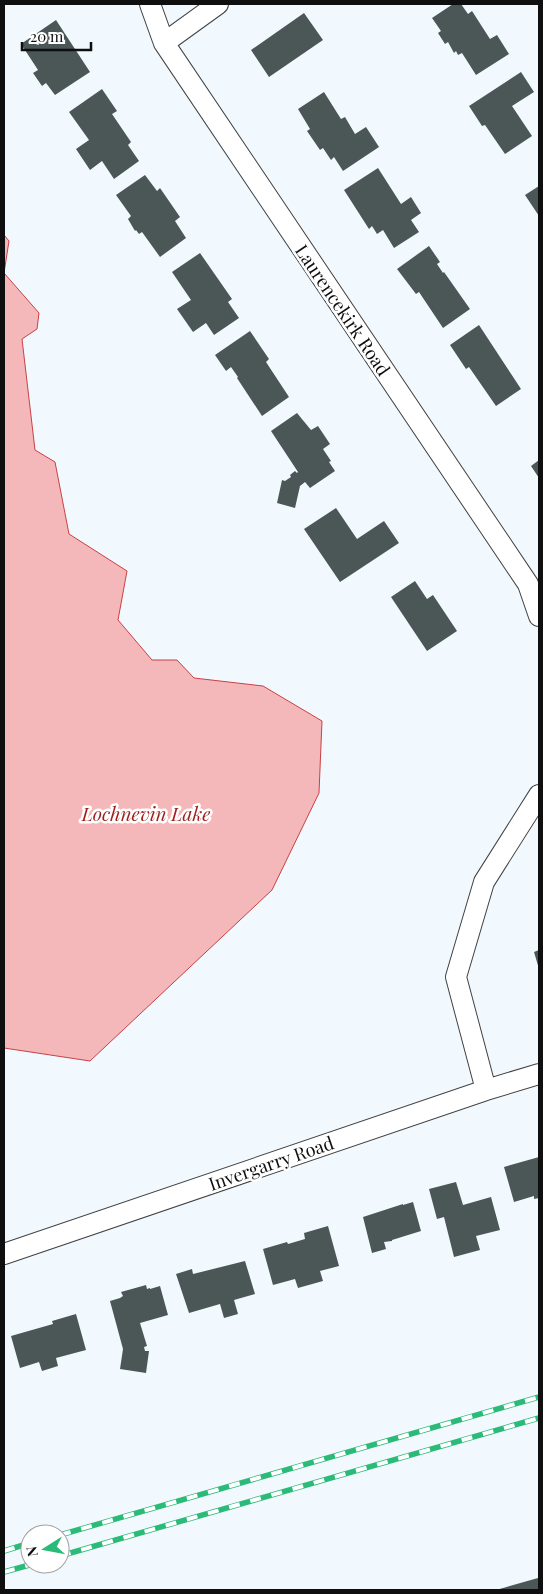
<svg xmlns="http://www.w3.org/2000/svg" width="543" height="1594" viewBox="0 0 543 1594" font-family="'Playfair Display',serif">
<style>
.water{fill:#f4b7ba;stroke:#c94143}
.building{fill:#4b5757}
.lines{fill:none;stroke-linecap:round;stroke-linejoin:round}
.street-casing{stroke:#424242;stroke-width:22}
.street{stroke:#fff;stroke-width:20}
.rail-casing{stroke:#2bba78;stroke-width:5.5}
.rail{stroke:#fff;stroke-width:4;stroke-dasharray:11;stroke-linecap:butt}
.labels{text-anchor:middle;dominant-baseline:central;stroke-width:5;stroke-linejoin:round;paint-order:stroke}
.street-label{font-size:18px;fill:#0f0f0f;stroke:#fff}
.water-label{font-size:19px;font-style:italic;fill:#9d1f1c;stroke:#fff}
</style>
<rect width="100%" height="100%" fill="#f1f9fe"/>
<!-- water -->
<path class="water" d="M4 235 9 241 4 273 39 313 37 329 22 339 35 450 55 462 69 534 127 571 118 620 152 660H177L194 678 263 686 322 721 319 793 272 890 90 1061 4 1048Z"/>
<!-- building -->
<path class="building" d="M453 4H461L468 14 472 11 490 39 497 35 509 54 476 75 462 53 458 55 456 51 454 53 448 42 445 44 438 33 441 31 432 18Z
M304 13 323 40 269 77 251 50Z
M56 20 90 72 55 95 46 83 42 86 33 73 38 70 21 44Z
M521 72 534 92 512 106 532 136 505 154 485 125 482 126 469 106Z
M102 89 117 111 112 114 131 142 128 145 139 161 114 179 102 161 90 170 76 149 89 140 69 112Z
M324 92 341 119 345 117 355 134 366 127 379 147 343 171 334 157 331 160 323 148 320 150 307 131 310 129 298 109Z
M378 168 401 204 411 197 421 213 411 220 419 232 394 248 383 230 377 234 372 226 369 229 344 190Z
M145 175 157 191 160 188 180 217 175 221 186 238 160 257 142 232 139 234 136 230 135 231 128 219 131 216 116 195Z
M539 186V216L525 195Z
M429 246 440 262 437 264 443 273 444 272 470 309 443 328 419 292 416 294 397 269Z
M200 253 232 299 228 302 239 318 214 335 206 323 193 332 177 309 191 300 172 272Z
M479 325 521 389 496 406 469 367 466 369 450 345Z
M250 331 269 359 266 362 289 397 262 416 237 378 238 377 231 367 226 371 215 355Z
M297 413 311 430 318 426 330 444 323 449 331 461 329 462 335 471 310 488 305 482 300 486 295 508 277 503 282 480 285 481 291 477 290 475 295 471 297 473 298 472 271 431Z
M539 460V478L531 466Z
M336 508 357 539 384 521 399 543 340 582 304 529Z
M415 581 427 599 433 595 457 631 427 651 391 597Z
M539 950V969L534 952Z
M539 1157V1198L534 1199V1196L514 1202 504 1167Z
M456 1182 463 1205 491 1197 500 1230 476 1236 480 1250 454 1257 444 1217 437 1219 429 1189Z
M413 1202 421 1231 392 1240V1241L384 1242 386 1249 372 1253 363 1217 403 1204V1205Z
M328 1226 339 1266 320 1271 323 1281 298 1288 295 1279 273 1285 263 1249 287 1242 288 1244 305 1239 304 1233Z
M245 1261 255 1294 234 1300 238 1314 224 1318 220 1304 189 1313 176 1274 192 1269 193 1274Z
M146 1285 147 1289 150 1288V1289L160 1286 168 1315 140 1323 147 1346 144 1347 145 1351H149L146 1373 120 1369 123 1349 110 1301 120 1298 123 1296 121 1292Z
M76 1314 86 1350 56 1358 58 1366 42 1371 39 1362 20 1368 11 1336 53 1324 52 1321Z
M538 1578 539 1590H496Z"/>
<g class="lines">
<!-- street casing -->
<g class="street-casing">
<path id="street" d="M150 4 164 43 528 584 539 616
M164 43 218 4
M486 1090 456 977 484 882 539 795
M4 1254 486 1090 539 1074"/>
</g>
<!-- street -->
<use href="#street" class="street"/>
<!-- rail casing -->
<g class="rail-casing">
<path id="rail" d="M60 1535 539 1397
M4 1551 30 1543
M60 1556 539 1418
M4 1572 33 1564"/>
</g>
<!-- rail -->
<use href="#rail" class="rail"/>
</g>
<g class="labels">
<!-- street labels -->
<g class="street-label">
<text transform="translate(343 310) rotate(56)">Laurencekirk Road</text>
<text transform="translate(271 1163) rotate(-19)">Invergarry Road</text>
</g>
<!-- water labels -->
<g class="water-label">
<text x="146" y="813">Lochnevin Lake</text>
</g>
</g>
<!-- border -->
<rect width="543" height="1594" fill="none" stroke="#0f0f0f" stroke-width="10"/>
<!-- north arrow -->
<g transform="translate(45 1549) rotate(259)"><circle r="24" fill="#ffffff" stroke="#9f9f9f"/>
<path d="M0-4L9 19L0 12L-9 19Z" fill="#2bba78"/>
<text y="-8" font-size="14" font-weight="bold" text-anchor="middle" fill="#0f0f0f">N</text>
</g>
<!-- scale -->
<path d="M22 42v8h69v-8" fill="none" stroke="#0f0f0f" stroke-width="2.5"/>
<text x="30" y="42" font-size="15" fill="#0f0f0f" stroke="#ffffff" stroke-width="4" paint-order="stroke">20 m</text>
</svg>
